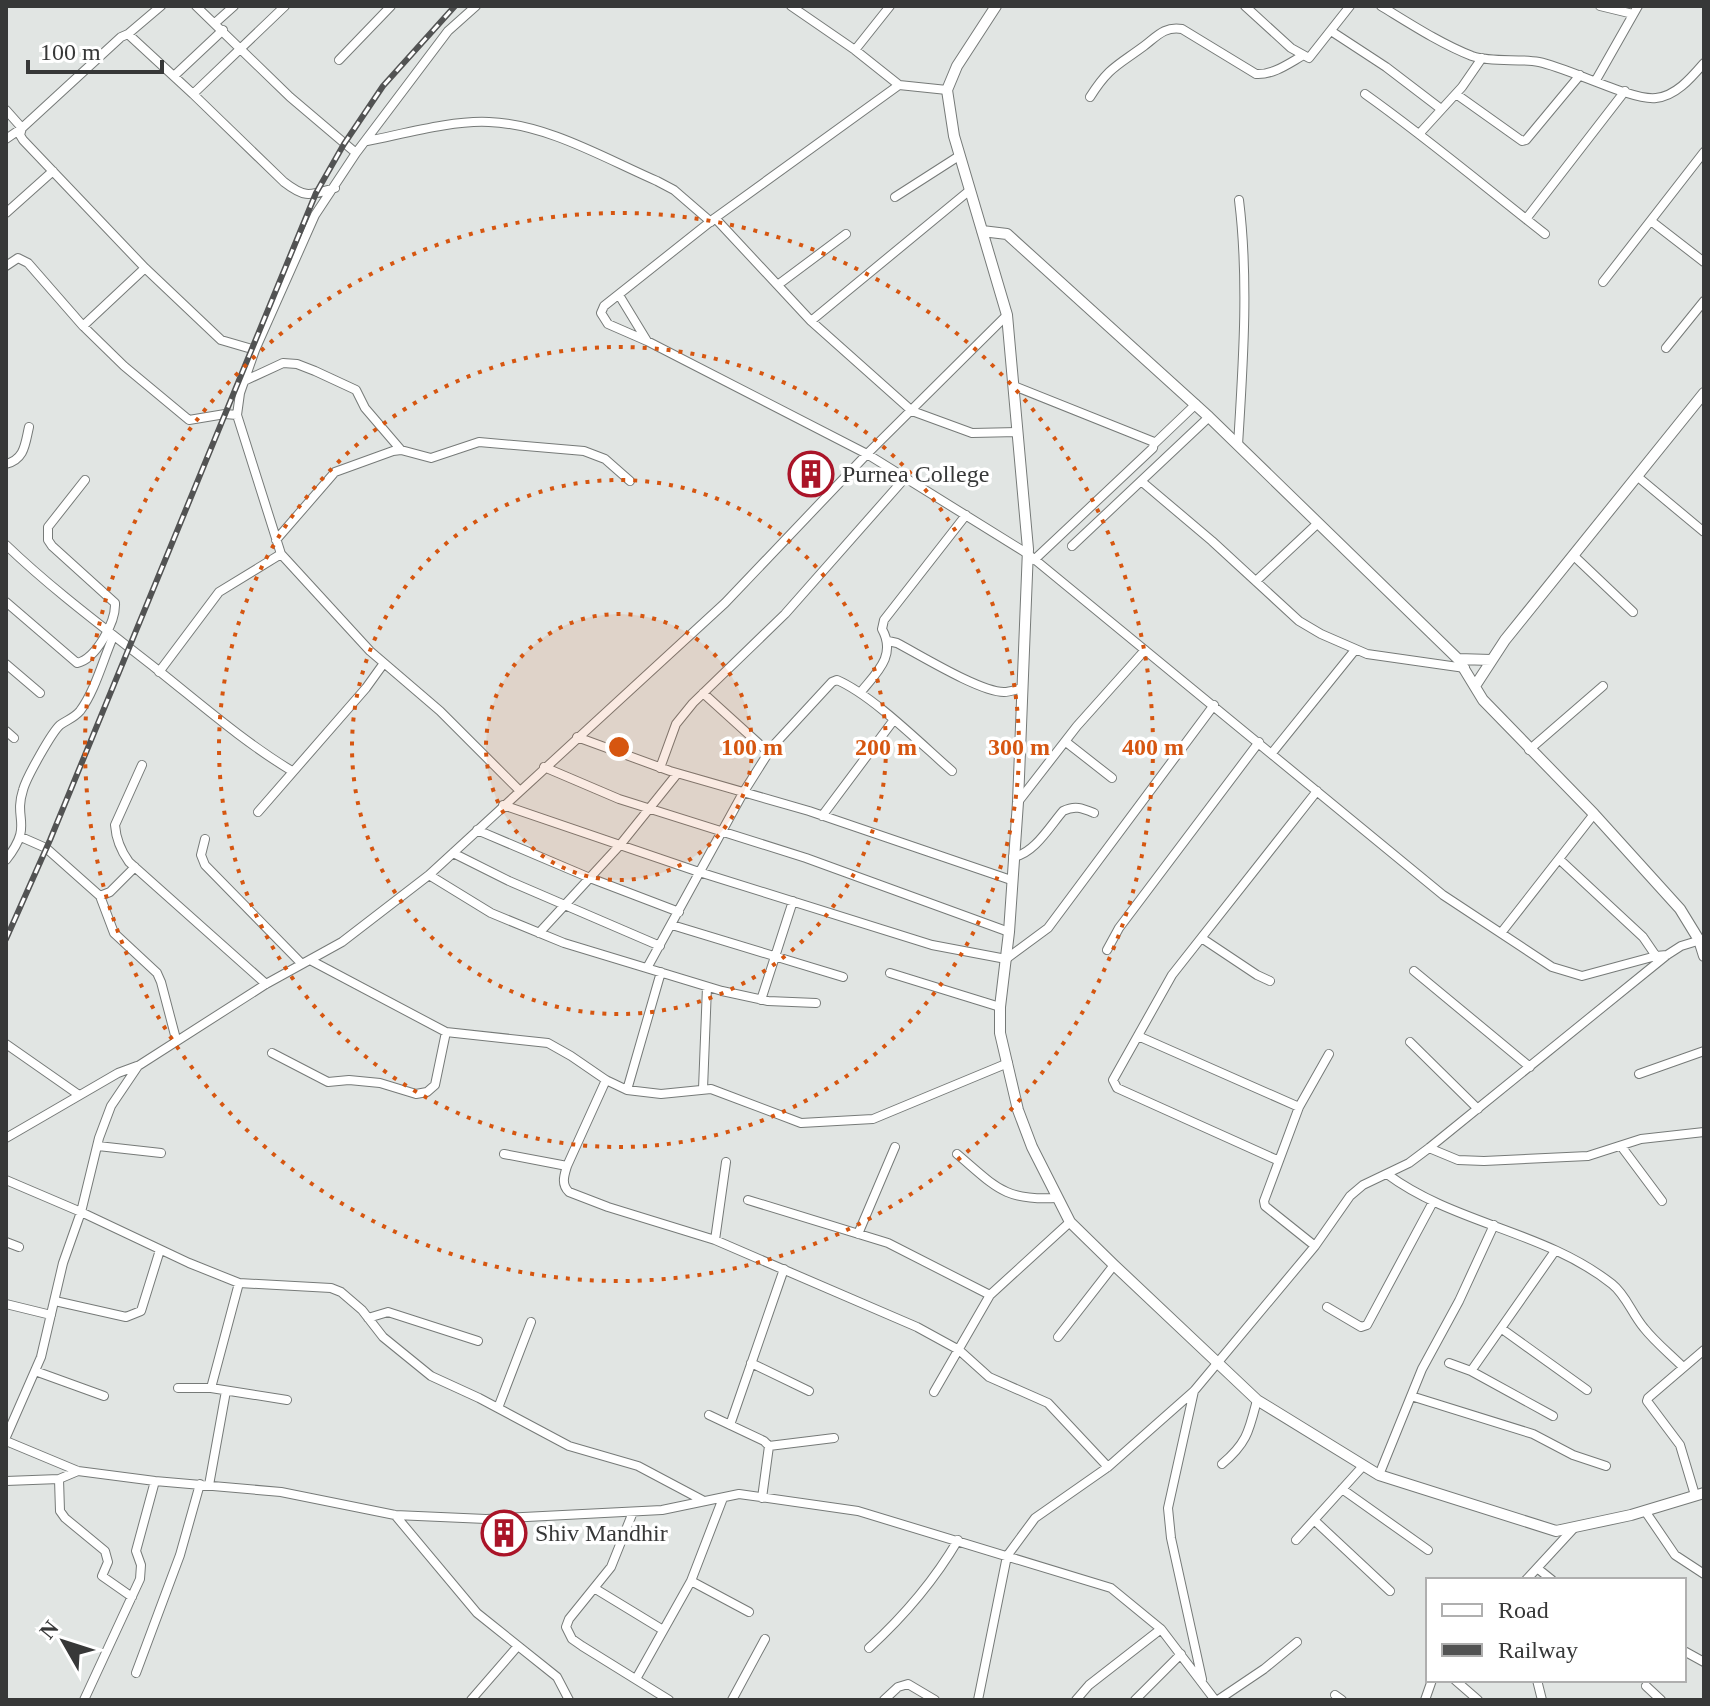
<svg xmlns="http://www.w3.org/2000/svg" width="1710" height="1706" viewBox="0 0 1710 1706" font-family="'Times New Roman',serif">
<style>
.lines{fill:none;stroke-linecap:round;stroke-linejoin:round}
.minor-casing{stroke:#767a78;stroke-width:10}
.tertiary-casing{stroke:#767a78;stroke-width:12}
.minor{stroke:#fff;stroke-width:8}
.tertiary{stroke:#fff;stroke-width:10}
.rail-casing{stroke:#525353;stroke-width:6}
.rail{stroke:#fff;stroke-width:3;stroke-dasharray:9;stroke-linecap:butt}
.ring{fill:none;stroke:#d65610;stroke-width:4;stroke-dasharray:4 8}
.labels{text-anchor:middle;dominant-baseline:central;stroke-width:7;stroke-linejoin:round;paint-order:stroke}
.poi-label{font-size:24px;fill:#373838;stroke:#fff;text-anchor:start}
.centre{fill:#d65610;stroke:#fff;stroke-width:4}
.ring-label{font-size:24px;text-anchor:middle;font-weight:bold;fill:#d65610;stroke:#fff;stroke-width:7;stroke-linejoin:round;paint-order:stroke}
</style>
<rect width="100%" height="100%" fill="#e1e5e3"/>
<g class="lines">
<!-- minor casing -->
<g class="minor-casing">
<path id="minor" d="M196 6 290 97 356 153
M476 6 448 31 356 153 315 215 255 350 240 393 237 415 281 554 370 651 440 711 519 790
M791 6 855 50 899 85 947 90
M1245 6 1291 48 1309 58 1350 6
M1381 6C1409 23 1441 44 1472 56 1493 63 1518 58 1539 62 1569 68 1632 101 1656 98 1676 96 1691 78 1704 63
M1600 6 1633 14
M215 23 234 6
M1331 31 1386 67 1441 109
M128 34 161 6
M855 50 890 6
M339 60 391 6
M174 76 223 30
M1596 80 1638 6
M899 85 715 218 604 306 601 313 608 324 647 341 867 454 1028 554 1443 895 1552 967 1582 976 1656 956 1667 955
M193 94 284 182C306 199 310 195 335 188
M1365 94C1427 138 1485 187 1545 234
M1456 94 1522 141 1526 140 1580 75
M1090 97C1109 67 1117 66 1144 46 1157 36 1165 26 1182 29L1256 74C1273 75 1288 64 1302 56
M6 110 22 128 6 139
M1420 133 1462 87 1482 58
M367 141C403 134 453 120 489 122 547 124 604 158 657 181L674 190 711 222
M895 197 959 156
M6 213 53 171
M715 218 811 321 912 411 972 433 1018 432
M1526 219 1625 91
M1651 221 1704 262
M6 266 18 258 28 263 83 326 145 268 23 140 20 135 22 128 121 37 128 34 193 94 285 6
M145 268 221 340 255 350
M1603 282 1704 152
M779 284 846 234
M619 295 647 341
M811 321 970 190
M83 326 124 366 189 420 225 414 237 415
M1666 348 1704 301
M244 381 283 363 297 364 315 371 356 390 365 408 401 450
M1014 386 1154 442 1153 448 1034 560
M1154 444 1196 404
M1238 445C1243 364 1249 281 1239 200
M6 464C25 459 25 444 29 427
M1638 477 1704 532
M1141 481 1212 541 1299 621 1321 634 1367 654 1465 668
M276 540 335 472 393 451 401 450 431 458 479 442 584 451 605 459 630 481
M6 545C54 591 107 630 159 671 203 706 244 742 292 771
M1072 546 1209 417
M1574 556 1633 612
M1256 581 1317 524
M6 602 77 663C96 659 116 622 115 603L52 546 48 540V527L85 480
M888 641 897 643C920 655 980 692 1004 692 1010 692 1017 689 1023 688
M6 664 40 693
M159 672 219 592 281 554
M703 693 768 752
M860 693C876 673 897 656 882 629L884 620 966 515
M6 731 14 738
M577 737 670 771 809 811 1011 880
M1066 742 1112 778
M1529 750 1603 686
M1272 753 1355 650
M142 765 115 825C116 839 121 851 129 862L266 984
M544 767 619 799 806 858 1009 932
M660 768 676 724 693 703 785 614 905 478
M1018 802 1077 726 1145 650
M503 805 699 872 932 945 1006 959 1048 928 1214 705
M258 812 366 688 384 663
M822 816 893 721
M477 830 590 878 679 912
M21 837 46 848 100 896 114 933 157 973 161 982 176 1039
M205 839 201 855 205 865 301 963
M453 853 509 881 660 946
M1013 857C1034 854 1050 826 1063 811 1075 805 1082 808 1094 813
M1559 859 1643 937 1656 956
M6 860C34 824 13 821 23 790 26 778 52 732 60 725 67 720 74 718 80 711 95 691 103 660 113 637
M429 875 491 913 564 943 722 991 768 1001 816 1003
M100 896 110 892 135 867
M672 925 843 977
M539 933 620 845 677 774
M1501 933 1594 814
M1203 939 1257 975 1270 981
M1107 950 1119 928 1259 742
M310 960 446 1032 548 1043 571 1056 606 1080 627 1090 661 1094 711 1089 801 1123 873 1119 1008 1063
M647 968 743 793 772 747 832 682 837 680C872 695 921 744 952 771
M1414 971 1530 1067
M890 973 1000 1007
M761 1000 793 901
M1138 1036 1299 1107
M1410 1042 1478 1109
M6 1044 79 1095
M272 1053 328 1082 349 1080 380 1083 416 1094 427 1092 435 1085 446 1032
M1639 1074 1704 1051
M703 1089 707 987
M627 1090 661 972
M6 1138 118 1073 137 1066
M98 1146 161 1153
M1621 1146 1662 1201
M1429 1148 1458 1160 1484 1161 1588 1156 1641 1139 1704 1132
M504 1154 567 1166C564 1176 561 1184 569 1192L608 1207 715 1240 917 1327 959 1350 989 1377 1048 1403 1108 1467
M957 1154C996 1187 1004 1201 1057 1198
M1277 1160 1117 1088 1113 1080 1172 975 1317 791
M567 1166 606 1080
M1387 1174C1454 1224 1545 1231 1612 1284 1626 1295 1632 1314 1644 1328 1655 1342 1670 1354 1683 1367
M6 1180 81 1212 189 1263 239 1283 331 1288 341 1292 362 1310 383 1337 431 1376 479 1398 569 1446 638 1466 704 1501
M748 1200 888 1243 990 1295
M858 1234 895 1147
M715 1240 726 1162
M6 1242 19 1247
M1315 1246 1265 1206 1264 1201 1299 1107 1329 1054
M55 1301 126 1317 141 1311 160 1250
M6 1304 51 1315
M1327 1307 1361 1327 1367 1325 1433 1202
M368 1318 388 1312 478 1341
M1502 1329 1587 1390
M1058 1337 1114 1265
M751 1363 809 1391
M1449 1363 1471 1371 1553 1416
M35 1371 104 1396
M1471 1371 1555 1251
M178 1388H211L287 1400
M211 1388 239 1283
M1194 1391 1168 1508 1171 1538 1202 1679
M934 1392 990 1295 1070 1222
M1411 1396 1533 1434 1573 1455 1606 1466
M498 1408 531 1322
M709 1415 764 1441 769 1446 762 1498
M730 1425 784 1269
M6 1437 41 1357 63 1263 81 1212 99 1138 111 1106 138 1066 266 984 342 942 429 875 725 603 867 454 1007 315
M6 1441 78 1471 155 1481 281 1492 395 1515 486 1519 662 1510 739 1494 858 1511 1111 1588 1161 1629 1215 1700
M769 1446 834 1438
M1222 1464C1247 1443 1249 1431 1257 1400
M1379 1475 1422 1369 1459 1301 1494 1225
M59 1479 60 1511 65 1518 105 1551 108 1562 102 1576 132 1597
M6 1481 59 1479 78 1471
M209 1485 226 1391
M1342 1489 1428 1550
M1695 1495 1680 1445 1647 1401 1648 1398 1704 1350
M1645 1511 1675 1555 1704 1574
M633 1512 611 1567 569 1619 566 1627 572 1639 582 1646 669 1700
M395 1515 477 1613 557 1677 569 1700
M492 1519 496 1535 509 1543
M1314 1520 1390 1591
M1296 1540 1363 1466
M1537 1568 1552 1580
M1526 1580 1574 1528
M691 1581 749 1612
M594 1588 663 1630
M869 1648C904 1616 934 1581 958 1540
M1684 1651 1704 1662
M136 1673 180 1555 200 1484
M636 1679 691 1581 723 1498
M1455 1680 1478 1700
M1537 1680 1542 1700
M1646 1686 1661 1700
M1335 1695 1342 1700
M84 1700 140 1579 141 1565 136 1551 155 1481
M471 1700 517 1647
M732 1700 765 1639
M884 1700 898 1687 908 1684 935 1700
M978 1700 1007 1556 1035 1518 1108 1467 1194 1391 1315 1246 1350 1196 1363 1185 1409 1163 1429 1148 1667 955 1681 946 1704 939
M1076 1700 1089 1685 1161 1629
M1135 1700 1181 1654
M1218 1700 1264 1669 1297 1642
M1425 1700 1432 1680"/>
</g>
<!-- tertiary casing -->
<g class="tertiary-casing">
<path id="tertiary" d="M996 6 957 66 947 90 954 136 1007 315 1028 549 1018 802 1009 932 1000 1007V1033L1018 1110 1032 1147 1070 1222 1114 1265 1257 1400 1379 1475 1556 1531 1631 1515 1704 1493
M982 231 1007 234 1209 417 1458 659 1483 700 1594 814 1680 909 1699 940 1704 956
M1458 659 1491 660
M1475 686 1505 640 1704 393"/>
</g>
<!-- minor -->
<use href="#minor" class="minor"/>
<!-- tertiary -->
<use href="#tertiary" class="tertiary"/>
<!-- rail casing -->
<g class="rail-casing">
<path id="rail" d="M6 939 50 840 316 193 344 144 383 86 455 6"/>
</g>
<!-- rail -->
<use href="#rail" class="rail"/>
</g>
<!-- distance rings -->
<circle cx="619" cy="747" r="133" fill="#d65610" fill-opacity=".12"/>
<g class="ring">
<circle cx="619" cy="747" r="133"/>
<circle cx="619" cy="747" r="267"/>
<circle cx="619" cy="747" r="400"/>
<circle cx="619" cy="747" r="534"/>
</g>
<!-- icons -->
<defs>
<g id="building-ring" transform="scale(2.3)"><circle r="9.5" fill="#fff" stroke="#aa1428" stroke-width="1.5"/><path d="M-4-6H4V6H1V3H-1V6H-4ZM-2.5-4.3h1.7v1.8h-1.7ZM.8-4.3h1.7v1.8H.8ZM-2.5-1h1.7V.8h-1.7ZM.8-1h1.7V.8H.8Z" fill="#aa1428"/></g>
</defs>
<g fill-rule="evenodd">
<use href="#building-ring" x="811" y="474"/>
<use href="#building-ring" x="504" y="1533"/>
</g>
<g class="labels">
<!-- poi labels -->
<g class="poi-label">
<text x="842" y="474">Purnea College</text>
<text x="535" y="1533">Shiv Mandhir</text>
</g>
</g>
<circle cx="619" cy="747" r="12" class="centre"/>
<g class="ring-label">
<text x="752" y="755">100 m</text>
<text x="886" y="755">200 m</text>
<text x="1019" y="755">300 m</text>
<text x="1153" y="755">400 m</text>
</g>
<!-- border -->
<rect width="1710" height="1706" fill="none" stroke="#373838" stroke-width="16"/>
<!-- legend -->
<rect x="1426" y="1578" width="260" height="104" fill="#ffffff" stroke="#afafaf" stroke-width="2"/>
<rect x="1442" y="1604" width="40" height="12" fill="#ffffff" stroke="#afafaf" stroke-width="2"/>
<text x="1498" y="1618" font-size="24" fill="#373838">Road</text>
<rect x="1442" y="1644" width="40" height="12" fill="#525353" stroke="#afafaf" stroke-width="2"/>
<text x="1498" y="1658" font-size="24" fill="#373838">Railway</text>
<!-- north arrow -->
<g transform="translate(64 1642) rotate(309)" stroke="#ffffff" stroke-width="6" paint-order="stroke">
<path d="M0-6L14 30L0 20L-14 30Z" fill="#373838"/>
<text y="-12" font-size="22" font-weight="bold" text-anchor="middle" fill="#373838">N</text>
</g>
<!-- scale -->
<path d="M28 60v12h134v-12" fill="none" stroke="#373838" stroke-width="4"/>
<text x="40" y="60" font-size="24" fill="#373838" stroke="#ffffff" stroke-width="6" paint-order="stroke">100 m</text>
</svg>
